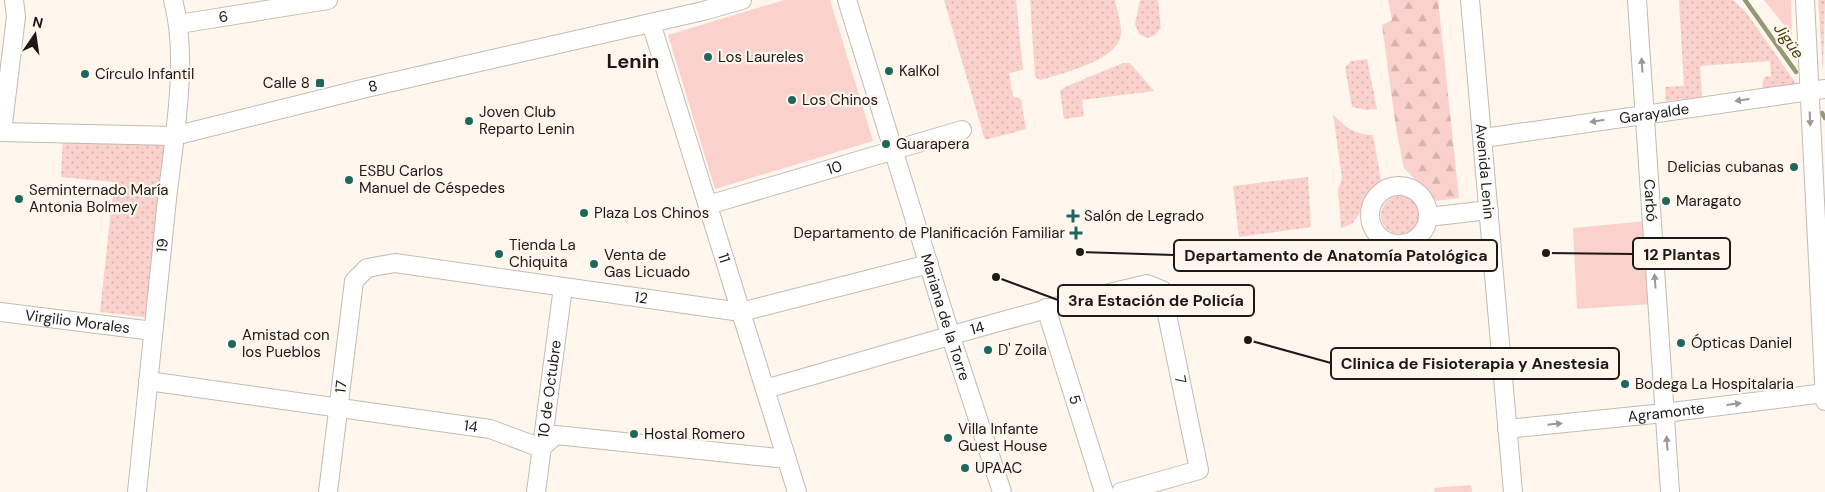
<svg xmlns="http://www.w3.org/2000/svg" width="1825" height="492" viewBox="0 0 1825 492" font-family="'DM Sans',sans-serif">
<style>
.grass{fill:url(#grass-dots)}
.forest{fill:url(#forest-firs)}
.green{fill:#fad1cc}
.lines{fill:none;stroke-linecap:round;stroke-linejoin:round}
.stream{stroke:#949974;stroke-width:4.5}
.minor-casing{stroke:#c3bbb2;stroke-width:20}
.minor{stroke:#fff;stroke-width:18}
.oneway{fill:#999896}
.poi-dot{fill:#1e675f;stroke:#fff6ed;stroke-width:2}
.labels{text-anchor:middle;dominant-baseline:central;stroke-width:4.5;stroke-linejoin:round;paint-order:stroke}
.street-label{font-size:15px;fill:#1c1916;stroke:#fff6ed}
.poi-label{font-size:15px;fill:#1c1916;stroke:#fff6ed;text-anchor:start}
.water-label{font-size:16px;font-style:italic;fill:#40470c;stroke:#fff6ed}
.district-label{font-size:20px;font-weight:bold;fill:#1c1916;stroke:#fff6ed}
.leader{fill:none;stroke:#1c1916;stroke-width:2}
.callout-dot{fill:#1c1916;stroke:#fff6ed;stroke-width:2}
.callout{fill:#fff6ed;stroke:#1c1916;stroke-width:2}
.callout-label{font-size:16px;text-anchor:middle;font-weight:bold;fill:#1c1916}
</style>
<defs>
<pattern id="grass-dots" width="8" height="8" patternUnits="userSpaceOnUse" patternTransform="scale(1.25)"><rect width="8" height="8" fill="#fad1cc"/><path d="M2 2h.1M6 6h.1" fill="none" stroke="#d6b3ae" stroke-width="1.8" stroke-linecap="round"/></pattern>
<pattern id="forest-firs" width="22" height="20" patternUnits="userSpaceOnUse" patternTransform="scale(1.25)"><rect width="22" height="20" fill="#fad1cc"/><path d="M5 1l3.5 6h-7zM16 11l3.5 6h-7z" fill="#d6b3ae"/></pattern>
</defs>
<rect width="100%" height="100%" fill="#fff6ed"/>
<!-- grass -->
<path class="grass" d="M944 0H1016L1023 70 1009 73 1013 96 1021 99 1026 129 985 140Z
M1030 0H1115C1117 11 1122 24 1121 34 1118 61 1062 73 1041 80L1035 77Z
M1140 0H1158L1161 28 1155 35 1148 38 1139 34 1135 24Z
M1679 0H1733L1746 12 1800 89 1761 94 1764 77 1771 76 1770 61 1700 66 1702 97 1666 101 1665 87 1684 86Z
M1818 0H1825L1823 71Z
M1367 59 1377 109 1366 110 1352 107 1345 67 1351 61Z
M1123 63H1130L1154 91 1082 100 1084 116 1064 119 1060 91 1065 87Z
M1333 114C1345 128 1354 134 1373 135L1381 180 1353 223 1341 228 1338 190 1342 178Z
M63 138 165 144 145 317 100 312 114 182 61 177Z
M1308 177 1311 227 1239 237 1233 186Z
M1381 215a19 19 0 1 1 38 0a19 19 0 1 1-38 0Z"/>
<!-- forest -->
<path class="forest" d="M1388 0H1438L1459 198 1436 201 1404 168 1396 128 1382 25 1392 20Z"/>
<!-- green -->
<path class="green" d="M784 0H830L873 141 715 189 668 35Z
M1764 0H1791L1792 35Z
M1647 221 1652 304 1577 309 1573 228Z
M1471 485 1472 492H1435L1434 488Z"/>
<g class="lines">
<!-- stream -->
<path class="stream" d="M1745 0 1796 72
M1822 113 1825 118"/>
<!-- minor casing -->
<g class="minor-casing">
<g id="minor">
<path id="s1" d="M847 0 951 337 1002 492"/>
<path id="s2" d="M1470 0 1513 492"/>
<path id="s3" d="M1637 0 1670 492"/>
<path d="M1805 0 1825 401"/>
<path id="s4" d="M651 23 797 492"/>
<path id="s5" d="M179 24 328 0"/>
<path id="s6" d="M0 132 174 136 366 88 703 11 742 0"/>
<path d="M2 132 16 17 14 0"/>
<path id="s7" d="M1484 138 1825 89"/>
<circle cx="1399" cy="215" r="29"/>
<path id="s8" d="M708 205 962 130"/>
<path d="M1428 217 1489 210"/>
<path id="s9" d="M1046 308 1104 492"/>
<path id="s10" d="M0 312 153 331"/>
<path id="s11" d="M148 381 490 429 541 448 556 435 787 459"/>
<path id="s12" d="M765 389C892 353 1018 314 1147 284L1162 290 1199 470 1121 492"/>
<path id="s13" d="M1507 429 1664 413 1825 393"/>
<path id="s14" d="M137 492C147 394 157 297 167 199 174 138 189 59 173 0"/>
<path id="s15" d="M328 492 354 281 367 268 395 263 741 312 929 264"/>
<path id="s16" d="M536 492 563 287"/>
</g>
</g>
<!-- minor -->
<use href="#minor" class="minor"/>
</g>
<!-- one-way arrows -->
<defs><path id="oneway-solid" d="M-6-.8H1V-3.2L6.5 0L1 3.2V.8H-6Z" transform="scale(1.25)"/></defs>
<g class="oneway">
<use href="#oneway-solid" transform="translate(1642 65) rotate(-94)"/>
<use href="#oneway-solid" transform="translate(1742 100) rotate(172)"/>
<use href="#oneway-solid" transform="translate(1810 119) rotate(87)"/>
<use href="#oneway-solid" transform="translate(1597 121) rotate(171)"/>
<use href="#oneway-solid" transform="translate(1655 281) rotate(-94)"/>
<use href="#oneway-solid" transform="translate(1734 404) rotate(-7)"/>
<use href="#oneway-solid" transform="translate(1555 424) rotate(-6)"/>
<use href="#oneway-solid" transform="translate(1667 443) rotate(-94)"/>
</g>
<!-- markers -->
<g class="poi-dot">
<circle cx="708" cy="57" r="5"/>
<circle cx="889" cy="71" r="5"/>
<circle cx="85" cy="74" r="5"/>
<rect x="315" y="78" width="10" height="10" rx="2.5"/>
<circle cx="792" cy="100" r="5"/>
<circle cx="469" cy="121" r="5"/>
<circle cx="886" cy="144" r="5"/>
<circle cx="1794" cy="167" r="5"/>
<circle cx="349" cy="180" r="5"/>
<circle cx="19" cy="199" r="5"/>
<circle cx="1666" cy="201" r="5"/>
<circle cx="584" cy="213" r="5"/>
<path d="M1070.5 208.5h5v5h5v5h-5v5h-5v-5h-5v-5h5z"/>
<path d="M1073.5 225.5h5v5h5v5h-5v5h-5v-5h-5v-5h5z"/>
<circle cx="499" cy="254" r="5"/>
<circle cx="594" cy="264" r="5"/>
<circle cx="1681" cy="343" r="5"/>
<circle cx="232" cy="344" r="5"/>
<circle cx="988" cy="350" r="5"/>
<circle cx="1625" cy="384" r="5"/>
<circle cx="634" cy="434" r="5"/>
<circle cx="948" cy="438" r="5"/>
<circle cx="965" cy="468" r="5"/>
</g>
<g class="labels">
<!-- street labels -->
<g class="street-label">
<text stroke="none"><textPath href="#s5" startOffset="45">6</textPath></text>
<text stroke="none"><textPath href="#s6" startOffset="379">8</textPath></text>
<text stroke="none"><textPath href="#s7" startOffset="172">Garayalde</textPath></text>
<text stroke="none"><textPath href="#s8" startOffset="132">10</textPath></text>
<text stroke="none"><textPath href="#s2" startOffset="172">Avenida Lenin</textPath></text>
<text stroke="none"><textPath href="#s3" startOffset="201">Carbó</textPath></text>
<text stroke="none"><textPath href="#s14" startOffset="248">19</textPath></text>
<text stroke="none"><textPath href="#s4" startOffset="246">11</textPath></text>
<text stroke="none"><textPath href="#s15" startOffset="508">12</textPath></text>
<text stroke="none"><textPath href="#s1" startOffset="332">Mariana de la Torre</textPath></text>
<text stroke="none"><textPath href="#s10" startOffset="78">Virgilio Morales</textPath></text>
<text stroke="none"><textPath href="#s12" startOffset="221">14</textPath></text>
<text stroke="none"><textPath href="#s12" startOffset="504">7</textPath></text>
<text stroke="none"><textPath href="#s15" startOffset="106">17</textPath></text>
<text stroke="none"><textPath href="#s16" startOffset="104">10 de Octubre</textPath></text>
<text stroke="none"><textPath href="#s9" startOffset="96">5</textPath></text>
<text stroke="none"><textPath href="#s13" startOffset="160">Agramonte</textPath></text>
<text stroke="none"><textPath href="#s11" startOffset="326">14</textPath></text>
</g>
<!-- poi labels -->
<g class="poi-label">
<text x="718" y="57">Los Laureles</text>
<text x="899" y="71">KalKol</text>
<text x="95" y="74">Círculo Infantil</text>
<text x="310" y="83" text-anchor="end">Calle 8</text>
<text x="802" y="100">Los Chinos</text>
<text x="479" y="112">Joven Club<tspan x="479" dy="17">Reparto Lenin</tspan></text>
<text x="896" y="144">Guarapera</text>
<text x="1784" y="167" text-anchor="end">Delicias cubanas</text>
<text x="359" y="171">ESBU Carlos<tspan x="359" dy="17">Manuel de Céspedes</tspan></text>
<text x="29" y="190">Seminternado María<tspan x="29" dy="17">Antonia Bolmey</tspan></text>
<text x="1676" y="201">Maragato</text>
<text x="594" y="213">Plaza Los Chinos</text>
<text x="1084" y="216">Salón de Legrado</text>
<text x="1065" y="233" text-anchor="end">Departamento de Planificación Familiar</text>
<text x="509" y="245">Tienda La<tspan x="509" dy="17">Chiquita</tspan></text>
<text x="604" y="255">Venta de<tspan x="604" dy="17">Gas Licuado</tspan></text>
<text x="242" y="335">Amistad con<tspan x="242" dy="17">los Pueblos</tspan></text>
<text x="1691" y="343">Ópticas Daniel</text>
<text x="998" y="350">D' Zoila</text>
<text x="1635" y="384">Bodega La Hospitalaria</text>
<text x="958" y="429">Villa Infante<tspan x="958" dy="17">Guest House</tspan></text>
<text x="644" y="434">Hostal Romero</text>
<text x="975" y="468">UPAAC</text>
</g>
<!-- water labels -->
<g class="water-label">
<text transform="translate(1789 41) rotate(55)">Jigüe</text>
</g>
<!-- district labels -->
<g class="district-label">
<text x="633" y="61">Lenin</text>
</g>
</g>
<!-- callouts -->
<path class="leader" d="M1546 253L1633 254M1080 252L1174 255M996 277L1058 300M1248 340L1331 363"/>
<g class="callout-dot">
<circle cx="1546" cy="253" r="5"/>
<circle cx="1080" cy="252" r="5"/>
<circle cx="996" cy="277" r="5"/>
<circle cx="1248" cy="340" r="5"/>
</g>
<g class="callout">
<rect x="1633" y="238" width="97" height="31" rx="5"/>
<rect x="1174" y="240" width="323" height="31" rx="5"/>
<rect x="1058" y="285" width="196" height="31" rx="5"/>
<rect x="1331" y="348" width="288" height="31" rx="5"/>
</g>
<g class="callout-label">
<text x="1682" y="260">12 Plantas</text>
<text x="1336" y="261">Departamento de Anatomía Patológica</text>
<text x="1156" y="306">3ra Estación de Policía</text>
<text x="1475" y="369">Clinica de Fisioterapia y Anestesia</text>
</g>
<!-- north arrow -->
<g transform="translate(35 35) rotate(13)" stroke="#fff6ed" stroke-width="4" paint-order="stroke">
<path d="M0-4L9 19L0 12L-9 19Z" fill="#1c1916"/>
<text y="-8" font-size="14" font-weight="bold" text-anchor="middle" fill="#1c1916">N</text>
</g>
</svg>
